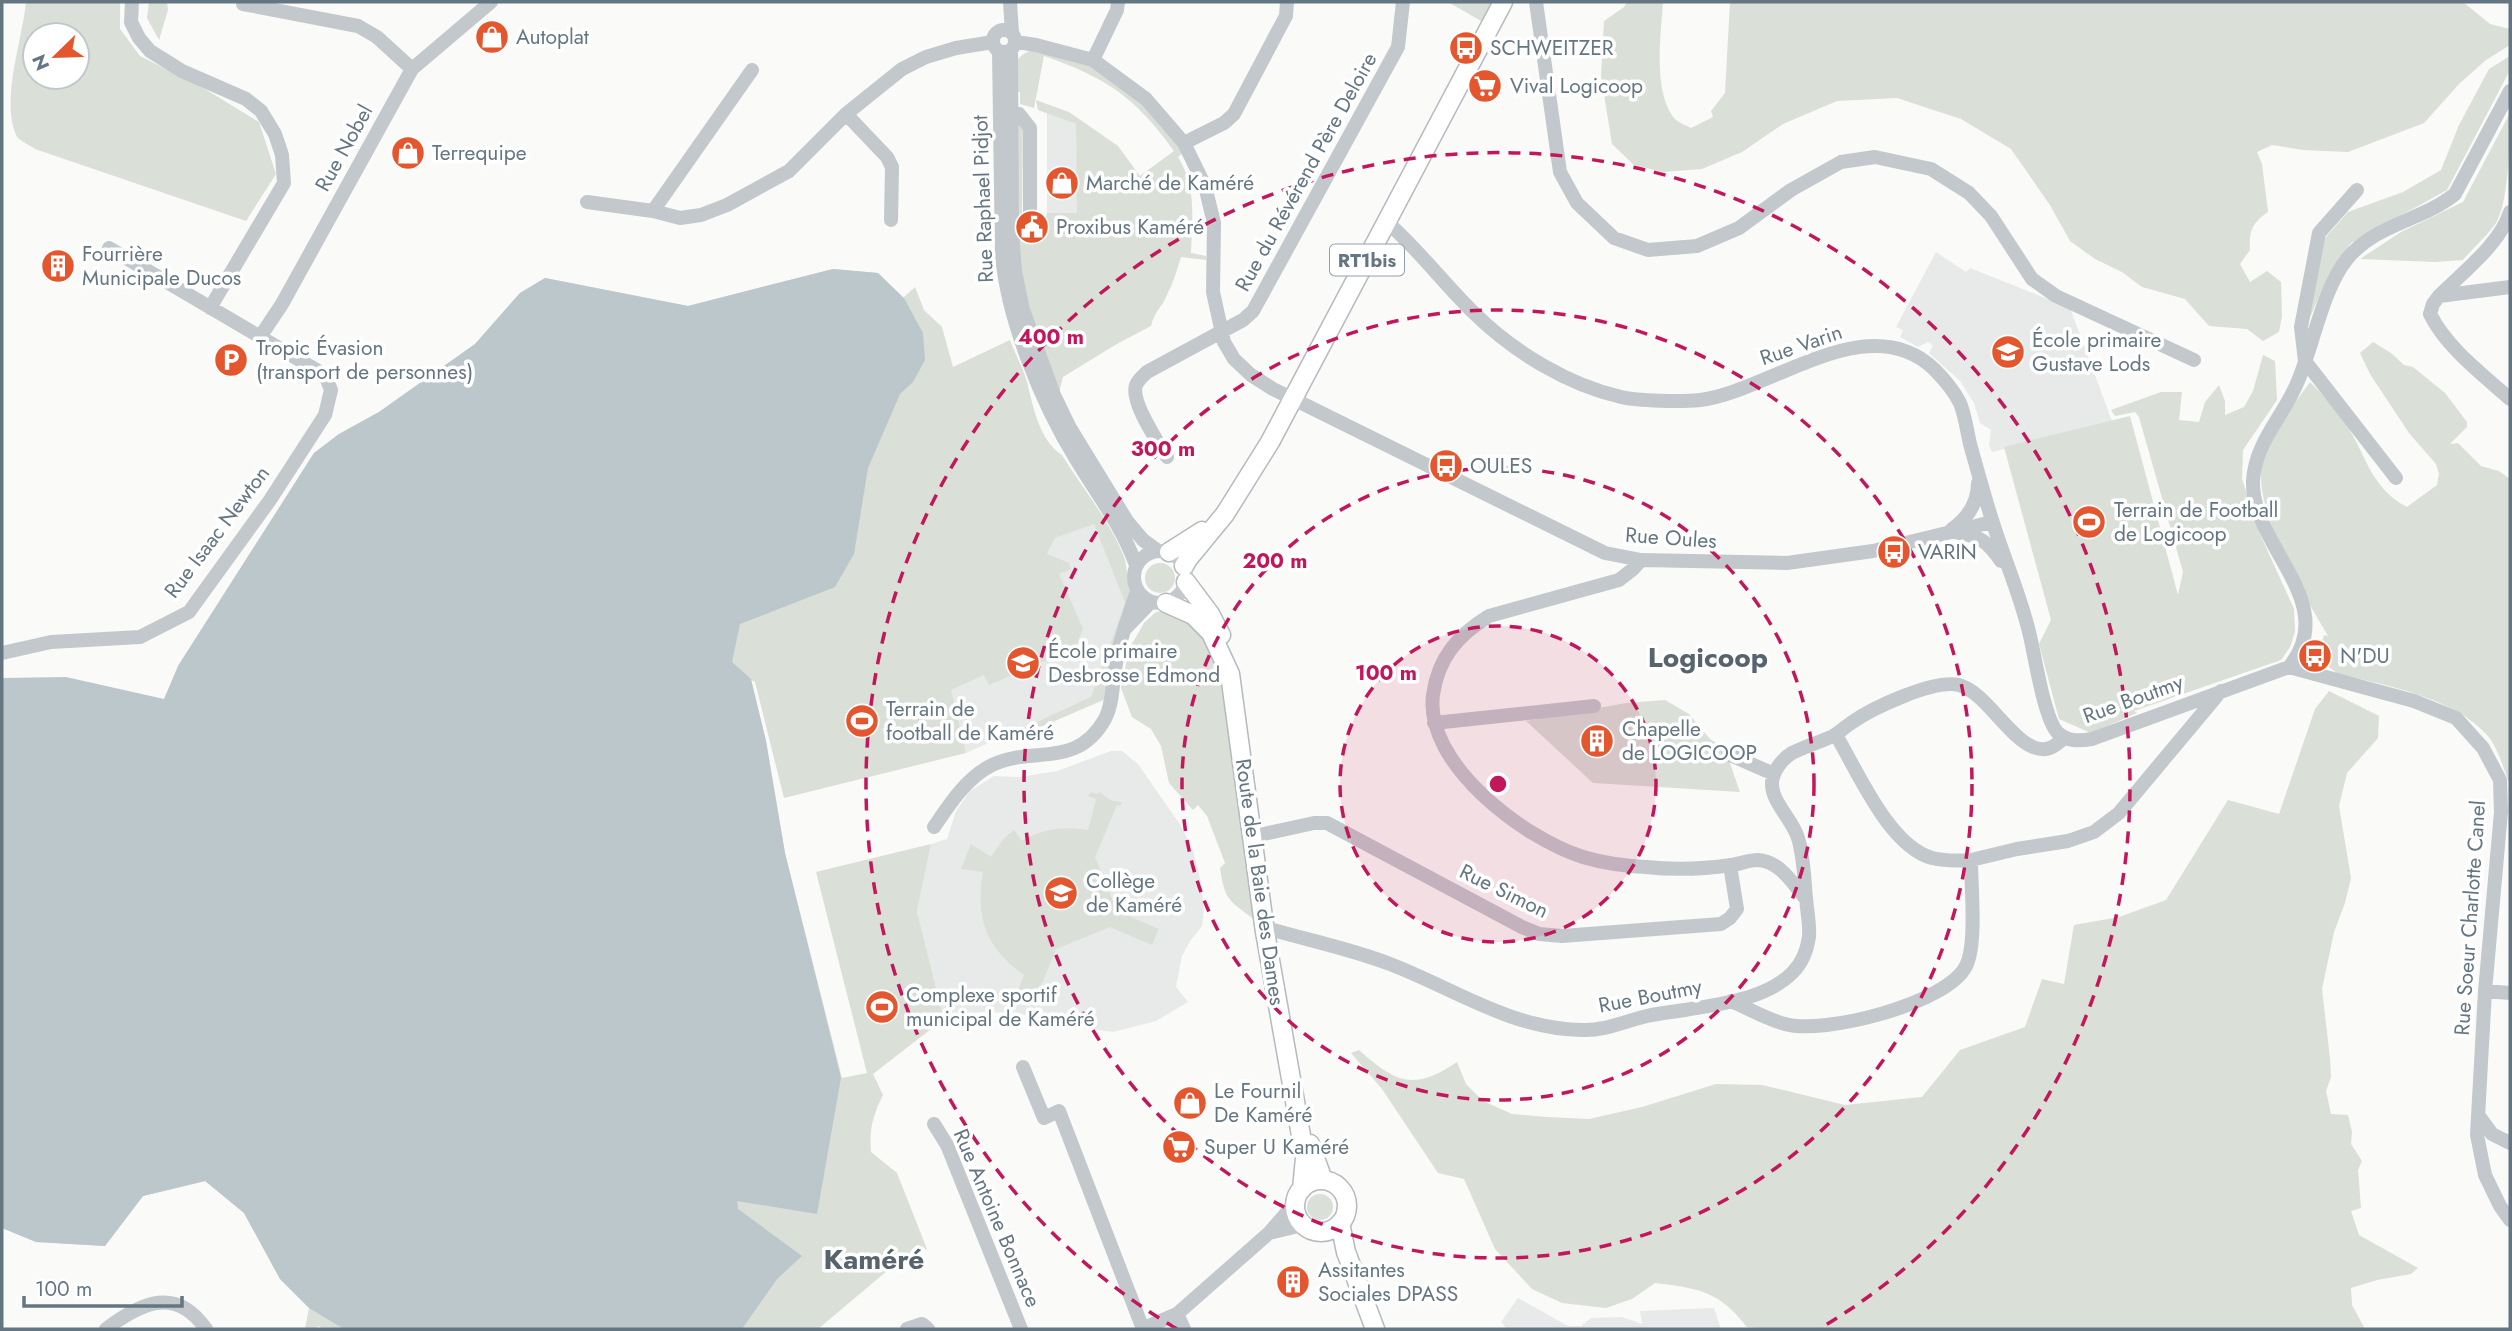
<svg xmlns="http://www.w3.org/2000/svg" width="2512" height="1331" viewBox="0 0 2512 1331" font-family="Jost,sans-serif">
<style>
.built{fill:#e8e9e9}
.green{fill:#dadfd7;fill-rule:evenodd}
.water{fill:#bbc7cb}
.lines{fill:none;stroke-linecap:round;stroke-linejoin:round}
.major-casing{stroke:#b5babe;stroke-width:21}
.minor{stroke:#c3c8cc;stroke-width:14}
.major{stroke:#fff;stroke-width:18}
.ring{fill:none;stroke:#c2185b;stroke-width:3.5;stroke-dasharray:12 9}
.labels{text-anchor:middle;dominant-baseline:central;stroke-width:7;stroke-linejoin:round;paint-order:stroke}
.shield{fill:#fff;stroke:#939fa8;stroke-width:2}
.shield-label{font-size:19px;font-weight:bold;fill:#657683}
.poi-label{font-size:21px;fill:#657683;stroke:#fff;text-anchor:start}
.street-label{font-size:21px;fill:#657683;stroke:#fff}
.district-label{font-size:28px;font-weight:bold;fill:#57646e;stroke:#fff}
.centre{fill:#c2185b;stroke:#fff;stroke-width:3.5}
.ring-label{font-size:21px;text-anchor:middle;font-weight:bold;fill:#c2185b;stroke:#fff;stroke-width:7;stroke-linejoin:round;paint-order:stroke}
</style>
<rect width="100%" height="100%" fill="#fafaf8"/>
<!-- built -->
<path class="built" d="M1047 113 1076 124 1078 214 1047 213Z
M1936 252 1966 272 1970 268 2070 308 2112 421 1992 452 1989 445 1991 430 1980 423 1974 403 1960 381 1929 353 1933 346 1928 342 1918 347 1900 337 1903 330 1896 327Z
M1094 523 1125 603 1091 698 966 753 937 637 1038 572 1055 538Z
M1111 751H1122L1138 764 1181 826 1193 850 1200 878 1204 909 1202 926 1190 941 1182 956 1176 987 1188 1002 1156 1021 1113 1032 1060 1025 1018 1013 981 1012 944 1019 917 911 931 844 947 839 956 811 970 791 994 776 1020 777 1057 771Z
M1518 1298 1568 1326H1581L1591 1318 1622 1317 1642 1324 1640 1311 1714 1308 1721 1329H1507L1501 1322Z"/>
<!-- green -->
<path class="green" d="M26 2H120V29L140 56 205 89 259 122 276 174 246 221 35 149C30 145 22 142 17 137 0 102 22 42 26 2ZM35 35H77V77H35Z
M149 2H167L168 10 159 40 147 18Z
M1448 2H1493L1489 13 1481 21Z
M1627 2H1663C1661 33 1652 95 1676 120 1680 123 1687 126 1691 128L1713 117 1711 111 1725 93 1730 2H2463L2490 24 2510 29V45L2486 60 2459 84 2424 123 2348 152 2303 150 2272 145 2257 152 2262 164 2268 212C2252 223 2249 231 2250 250L2240 264 2250 282 2267 271 2281 282 2282 316 2279 332 2263 341 2247 329 2209 326 2185 299 2142 287 2122 272 2095 259 2070 241 2050 205 2011 149 1961 119 1897 98 1837 101 1783 124 1742 152 1702 169 1663 172 1634 165 1612 144 1601 76 1604 21 1624 7Z
M1035 49 1097 68 1133 94 1185 152 1178 157C1197 187 1192 220 1191 253L1206 256V260L1181 257C1177 270 1173 283 1167 295 1162 307 1154 312 1151 326L1115 345 1063 377 1059 393 1031 325 1016 240 1020 235 1021 241 1026 244 1042 235 1047 213H1077L1076 124 1038 110 1036 100 1069 112 1118 146 1140 176 1174 151C1135 97 1107 78 1044 56L1034 108 1020 104V92L1014 91C1014 67 1010 58 1035 49Z
M2510 56V70L2447 190 2351 243 2329 274 2304 331 2319 245 2348 212 2403 192 2441 170 2459 125 2489 69Z
M2510 113C2510 138 2509 202 2496 223 2487 236 2473 248 2463 260L2435 262 2360 259 2401 232 2463 202Z
M1021 121 1023 129 1022 218 1030 219 1017 224V123Z
M833 269 878 273 903 298 915 287 924 310 942 327 953 367 1010 340C1015 354 1023 368 1027 382 1033 406 1039 440 1062 455 1082 488 1107 517 1122 552 1129 566 1125 580 1131 594L1108 698 1004 743 1002 738 1091 697 1125 603 1094 524 1055 538 1047 554 1069 563 1071 569 1059 574 1083 629 1075 648 989 685 984 675 951 690 966 753 784 798 755 682 751 680 766 741 785 853 842 1078 867 1073 816 872 931 844 917 911 944 1019 873 1074 883 1095C873 1115 869 1129 871 1152L897 1173 927 1249 900 1260 818 1329H324L318 1326 317 1329H305L309 1308 280 1279 244 1213 206 1181 143 1196 105 1246 36 1242 2 1228 169 720 178 666 314 453 339 434 379 412 475 344 520 293 545 278 688 306Z
M2373 342 2391 353 2404 365 2413 367 2445 393 2467 422V427L2450 444 2458 443 2481 466 2499 471 2510 479V786C2504 770 2499 750 2488 736 2455 698 2386 685 2338 674L2329 667 2318 655 2324 635 2328 636C2303 593 2247 503 2264 454 2272 431 2296 402 2310 382 2324 396 2338 411 2349 429 2367 458 2372 489 2407 507L2437 485 2439 474 2436 464 2409 433 2370 374 2360 353Z
M2263 355 2275 361 2277 400 2243 450 2242 479 2260 534 2294 609 2295 632 2290 647 2281 660 2134 711 2137 713 2091 733 2059 719 2039 644 2051 620 2004 447 2130 416 2178 595 2183 572 2139 417 2135 412 2115 416 2111 410 2161 392H2182L2179 420 2199 422 2205 402 2219 385 2225 401V415L2244 407 2253 391Z
M1145 578a15 15 0 1 1 30 0a15 15 0 1 1-30 0Z
M1173 610 1199 627 1228 687 1258 919H1254C1228 900 1225 900 1220 868L1225 863 1207 816 1198 805 1193 810 1169 783 1161 746 1151 729 1132 717 1121 688 1129 649 1144 623 1156 612Z
M2329 691 2379 716 2378 738 2347 773 2339 806 2351 878 2345 903 2334 932 2322 989 2330 1058 2331 1077 2326 1091 2331 1114 2348 1115 2352 1132 2351 1144 2362 1161 2358 1170 2361 1208 2351 1211 2359 1235 2418 1268 2411 1274 2377 1280 2351 1288 2352 1305 2365 1329H1773L1747 1327C1719 1291 1698 1288 1655 1283L1632 1299 1606 1308 1562 1303 1532 1289 1495 1249 1464 1179 1438 1173 1382 1089 1351 1053 1359 1050C1395 1082 1413 1092 1457 1062L1466 1084 1483 1101 1512 1114 1547 1117 1589 1119 1642 1107 1716 1084 1762 1085 1845 1105 1922 1097 1960 1050 2025 1027 2042 979 2064 984 2074 925 2119 917 2166 900 2228 800 2279 814 2315 709Z
M1665 700 1689 714 1710 739 1725 749 1740 792 1593 783 1526 721 1626 703Z
M1091 792 1097 794 1099 792 1112 801 1122 802 1120 806 1117 805 1095 857 1117 911 1159 929 1152 945 1110 927 1056 949 1036 998 1035 1006 1023 1003 1012 995 1018 990 1024 975C986 948 975 917 983 872L961 869 971 844 991 857 1004 838 1014 830 1022 841C1044 828 1063 826 1088 830L1096 799 1088 796Z
M1307 1207a13 13 0 1 1 26 0a13 13 0 1 1-26 0Z"/>
<!-- water -->
<path class="water" d="M833 269 878 273 904 298 923 333 925 360 913 382 900 394 868 468 854 554 835 587 740 624 732 662 751 679 766 741 785 853 841 1078 817 1214 737 1201 738 1209 802 1256 777 1279 742 1329H344L309 1308 280 1279 244 1213 205 1181 143 1196 105 1246 36 1242 2 1228V678L66 677 164 699 178 666 314 453 339 434 379 412 475 344 520 293 545 278 688 306Z"/>
<g class="lines">
<!-- major casing -->
<g class="major-casing">
<path id="major" d="M1169 552 1202 531
M1184 566 1188 559 1225 514 1270 442 1503 2
M1186 582 1210 614 1221 635
M1166 603 1193 615 1211 633 1230 674 1265 932 1305 1158 1302 1189
M1310 1144 1323 1180
M1295 1206a26 26 0 1 1 52 0a26 26 0 1 1-52 0Z
M1340 1223 1346 1252 1375 1329"/>
</g>
<!-- minor -->
<path class="minor" d="M132 2 131 22 139 38 150 51 182 71 246 99 261 111 275 134 282 155 284 183 210 308
M1010 2 1012 33
M1536 2 1560 172 1577 203 1614 238 1648 250 1697 246 1739 228 1791 190 1841 162 1875 157 1931 169 1969 193 1991 216 2032 279 2056 296 2194 360
M243 4 358 26 377 37 412 69
M993 41a11 11 0 1 1 22 0a11 11 0 1 1-22 0Z
M1016 42 1036 45 1093 60 1146 99 1184 143 1205 186 1214 223 1213 292 1224 342 1234 359 1251 375 1273 389 1605 553 1641 560 1787 563 1873 551 1992 522
M1011 51 1012 233 1015 271 1023 310 1054 395 1070 428 1127 521 1143 540 1158 551
M999 52 1002 254C1007 319 1042 404 1076 459 1097 494 1122 526 1136 565
M1093 60 1117 10 1118 2
M846 114 887 157 892 167 891 220
M1184 143 1224 123 1234 114 1279 29 1286 16 1287 2
M2357 190 2319 233 2301 327 2305 361 2396 478
M587 202 653 211 680 218 701 215 727 205 789 171 846 114 902 69 926 57 956 48 993 42
M653 211 752 70
M2510 212C2500 244 2463 272 2439 296L2433 304 2430 314C2447 348 2482 374 2510 399
M1387 222C1419 250 1445 285 1475 314 1514 352 1568 385 1621 397 1638 401 1682 402 1700 400 1771 391 1868 306 1934 369 1943 378 1954 391 1960 403 1965 415 1967 431 1970 444 1977 469 1984 495 1992 520 2004 559 2021 596 2030 636 2035 657 2044 717 2057 732 2067 742 2079 741 2092 739L2289 667C2342 603 2251 546 2253 481 2255 442 2284 416 2298 381 2313 346 2323 288 2347 259 2375 224 2422 221 2455 194L2510 91
M1004 231C1018 233 1022 232 1030 219V128L1019 114 1012 113
M2439 296 2510 287
M260 337 282 304 412 69 491 2
M1167 457C1158 442 1130 402 1136 385 1138 380 1143 376 1147 372L1243 320 1253 311 1398 47 1403 2
M1951 530C1968 518 1978 503 1978 483
M1959 533C1980 536 1989 543 2001 561
M1134 577a26 26 0 1 1 52 0a26 26 0 1 1-52 0Z
M1641 560 1633 569 1619 580 1489 616C1458 635 1438 658 1433 695 1424 764 1525 839 1583 857 1603 863 1626 866 1646 867 1673 870 1704 869 1731 865 1740 864 1749 860 1758 860 1780 861 1793 884 1806 899
M1137 591 1124 630 1151 602
M2 653 51 642 140 637 189 612 270 500 325 415 331 390 325 375 109 248
M2289 667 2414 701 2456 718 2483 748 2500 780 2501 812 2485 991 2477 1135 2485 1175 2500 1206 2510 1220
M1434 723 1594 706
M1728 754 1774 774
M934 827C949 805 966 778 992 765 1033 745 1076 770 1105 719 1112 706 1112 691 1114 677 1116 661 1119 646 1124 630
M1259 835 1314 823H1327L1522 927 1539 934 1562 936 1721 924 1730 918 1737 909 1730 865
M1971 860 2017 849 2068 841 2094 832 2119 813 2221 691
M1273 930C1312 941 1351 949 1390 964 1453 988 1511 1029 1582 1030 1605 1031 1625 1021 1647 1016 1659 1013 1672 1012 1685 1010 1720 1004 1767 999 1793 972 1802 963 1807 950 1809 937 1810 925 1807 911 1806 898 1804 878 1804 857 1798 838 1793 820 1772 803 1772 784 1772 772 1782 759 1792 753 1806 746 1820 742 1833 736 1840 732 1845 727 1851 723 1872 708 1934 679 1959 685 1989 693 2016 753 2046 749 2054 748 2059 742 2064 738
M2485 991 2510 993
M1731 1001C1748 1008 1766 1019 1785 1024 1823 1035 1947 1004 1966 966 1977 944 1971 888 1971 860 1958 861 1945 861 1932 858 1889 846 1858 772 1836 735
M1023 1067 1044 1118 1059 1111 1143 1329
M2478 1115 2492 1134 2510 1143
M934 1124 947 1145 1021 1329
M1269 1233 1303 1225
M1177 1314 1184 1329
M106 1329C142 1302 176 1286 206 1329
M907 1329 922 1324 928 1329
M1142 1329 1177 1314 1269 1233 1295 1203"/>
<!-- major -->
<use href="#major" class="major"/>
</g>
<!-- distance rings -->
<circle cx="1498" cy="784" r="158" fill="#c2185b" fill-opacity=".12"/>
<g class="ring">
<circle cx="1498" cy="784" r="158"/>
<circle cx="1498" cy="784" r="316"/>
<circle cx="1498" cy="784" r="474"/>
<path d="M1177 1329A632 632 0 1 1 1819 1329"/>
</g>
<!-- icons -->
<defs>
<g id="shop-disc" transform="scale(1.75)"><circle r="9.5" fill="#e4572e" stroke="#fff"/><path d="M-5-2.5h2.3a2.7 3.5 0 0 1 5.4 0H5L5.5 6h-11ZM-1.5-2.5h3a1.5 2.3 0 0 0-3 0Z" fill="#fff"/></g>
<g id="bus-disc" transform="scale(1.75)"><circle r="9.5" fill="#e4572e" stroke="#fff"/><path d="M-5-6H5V4H4V6H2V4H-2V6H-4V4H-5ZM-3.5-4V0h7V-4ZM-3.5 1.2v1.5H-2V1.2ZM2 1.2v1.5H3.5V1.2Z" fill="#fff"/></g>
<g id="supermarket-disc" transform="scale(1.75)"><circle r="9.5" fill="#e4572e" stroke="#fff"/><path d="M-6-5.5h2.5l.6 2H6L4.5 2H-2.5L-4.4-4H-6ZM-1.5 3.2a1.3 1.3 0 1 0 .1 0ZM3 3.2a1.3 1.3 0 1 0 .1 0Z" fill="#fff"/></g>
<g id="civic-disc" transform="scale(1.75)"><circle r="9.5" fill="#e4572e" stroke="#fff"/><path d="M-.6-6.5H3V-4.5H.6V-3L4-1V1h2V6H-6V1h2V-1L-.6-3ZM-1.2 2.5V6h2.4V2.5Z" fill="#fff"/></g>
<g id="building-disc" transform="scale(1.75)"><circle r="9.5" fill="#e4572e" stroke="#fff"/><path d="M-4-6H4V6H1V3H-1V6H-4ZM-2.5-4.3h1.7v1.8h-1.7ZM.8-4.3h1.7v1.8H.8ZM-2.5-1h1.7V.8h-1.7ZM.8-1h1.7V.8H.8Z" fill="#fff"/></g>
<g id="school-disc" transform="scale(1.75)"><circle r="9.5" fill="#e4572e" stroke="#fff"/><path d="M0-5L7-2L0 1L-7-2ZM-4 1L0 2.5L4 1V4Q0 6-4 4Z" fill="#fff"/></g>
<g id="parking-disc" transform="scale(1.75)"><circle r="9.5" fill="#e4572e" stroke="#fff"/><path d="M-3.5-5.5H1a3.5 3.5 0 0 1 0 7H-1V5.5H-3.5ZM-1-3.4V-.6H.8a1.4 1.4 0 0 0 0-2.8Z" fill="#fff"/></g>
<g id="stadium-disc" transform="scale(1.75)"><circle r="9.5" fill="#e4572e" stroke="#fff"/><path d="M0-5a6.5 5 0 1 0 0 10a6.5 5 0 1 0 0-10ZM-3.5-1.8h7v3.6h-7Z" fill="#fff"/></g>
</defs>
<g fill-rule="evenodd">
<use href="#shop-disc" x="492" y="37"/>
<use href="#bus-disc" x="1466" y="48"/>
<use href="#supermarket-disc" x="1485" y="86"/>
<use href="#shop-disc" x="408" y="153"/>
<use href="#shop-disc" x="1062" y="183"/>
<use href="#civic-disc" x="1032" y="227"/>
<use href="#building-disc" x="58" y="266"/>
<use href="#school-disc" x="2008" y="352"/>
<use href="#parking-disc" x="231" y="360"/>
<use href="#bus-disc" x="1446" y="466"/>
<use href="#stadium-disc" x="2089" y="522"/>
<use href="#bus-disc" x="1894" y="552"/>
<use href="#bus-disc" x="2315" y="656"/>
<use href="#school-disc" x="1023" y="663"/>
<use href="#stadium-disc" x="862" y="721"/>
<use href="#building-disc" x="1597" y="741"/>
<use href="#school-disc" x="1061" y="893"/>
<use href="#stadium-disc" x="882" y="1007"/>
<use href="#shop-disc" x="1190" y="1103"/>
<use href="#supermarket-disc" x="1179" y="1147"/>
<use href="#building-disc" x="1293" y="1282"/>
</g>
<g class="labels">
<!-- shield labels -->
<rect class="shield" x="1330" y="244.5" width="74" height="31" rx="5"/>
<g class="shield-label">
<text x="1367" y="260">RT1bis</text>
</g>
<!-- poi labels -->
<g class="poi-label">
<text x="516" y="37">Autoplat</text>
<text x="1490" y="48">SCHWEITZER</text>
<text x="1510" y="86">Vival Logicoop</text>
<text x="432" y="153">Terrequipe</text>
<text x="1086" y="183">Marché de Kaméré</text>
<text x="1056" y="227">Proxibus Kaméré</text>
<text x="82" y="254">Fourrière<tspan x="82" dy="24">Municipale Ducos</tspan></text>
<text x="2032" y="340">École primaire<tspan x="2032" dy="24">Gustave Lods</tspan></text>
<text x="256" y="348">Tropic Évasion<tspan x="256" dy="24">(transport de personnes)</tspan></text>
<text x="1470" y="466">OULES</text>
<text x="2114" y="510">Terrain de Football<tspan x="2114" dy="24">de Logicoop</tspan></text>
<text x="1918" y="552">VARIN</text>
<text x="1048" y="651">École primaire<tspan x="1048" dy="24">Desbrosse Edmond</tspan></text>
<text x="2340" y="656">N'DU</text>
<text x="886" y="709">Terrain de<tspan x="886" dy="24">football de Kaméré</tspan></text>
<text x="1622" y="729">Chapelle<tspan x="1622" dy="24">de LOGICOOP</tspan></text>
<text x="1086" y="881">Collège<tspan x="1086" dy="24">de Kaméré</tspan></text>
<text x="906" y="995">Complexe sportif<tspan x="906" dy="24">municipal de Kaméré</tspan></text>
<text x="1214" y="1091">Le Fournil<tspan x="1214" dy="24">De Kaméré</tspan></text>
<text x="1204" y="1147">Super U Kaméré</text>
<text x="1318" y="1270">Assitantes<tspan x="1318" dy="24">Sociales DPASS</tspan></text>
</g>
<!-- street labels -->
<g class="street-label">
<text transform="translate(344 148) rotate(-61)">Rue Nobel</text>
<text transform="translate(1306 172) rotate(-61)">Rue du Révérend Père Deloire</text>
<text transform="translate(983 199) rotate(-92)">Rue Raphael Pidjot</text>
<text transform="translate(1801 345) rotate(-19)">Rue Varin</text>
<text transform="translate(217 532) rotate(-53)">Rue Isaac Newton</text>
<text transform="translate(1671 538) rotate(4)">Rue Oules</text>
<text transform="translate(2133 699) rotate(-20)">Rue Boutmy</text>
<text transform="translate(1260 882) rotate(82)">Route de la Baie des Dames</text>
<text transform="translate(1504 891) rotate(26)">Rue Simon</text>
<text transform="translate(2470 918) rotate(-86)">Rue Soeur Charlotte Canel</text>
<text transform="translate(1650 996) rotate(-11)">Rue Boutmy</text>
<text transform="translate(997 1218) rotate(67)">Rue Antoine Bonnace</text>
</g>
<!-- district labels -->
<g class="district-label">
<text x="1708" y="657">Logicoop</text>
<text x="874" y="1259">Kaméré</text>
</g>
</g>
<circle cx="1498" cy="784" r="10" class="centre"/>
<g class="ring-label">
<text x="1051" y="344">400 m</text>
<text x="1163" y="456">300 m</text>
<text x="1275" y="568">200 m</text>
<text x="1386" y="680">100 m</text>
</g>
<!-- border -->
<rect width="2512" height="1331" fill="none" stroke="#657683" stroke-width="7"/>
<!-- north arrow -->
<g transform="translate(56 56) rotate(247)"><circle r="33" fill="#ffffff" stroke="#c1c8cd" stroke-width="2"/>
<path d="M0-5L12 26L0 18L-12 26Z" fill="#e4572e"/>
<text y="-10" font-size="19" font-weight="bold" text-anchor="middle" fill="#657683">N</text>
</g>
<!-- scale -->
<path d="M24 1296v10h158v-10" fill="none" stroke="#657683" stroke-width="3.5"/>
<text x="35" y="1296" font-size="21" fill="#657683" stroke="#ffffff" stroke-width="5" paint-order="stroke">100 m</text>
</svg>
